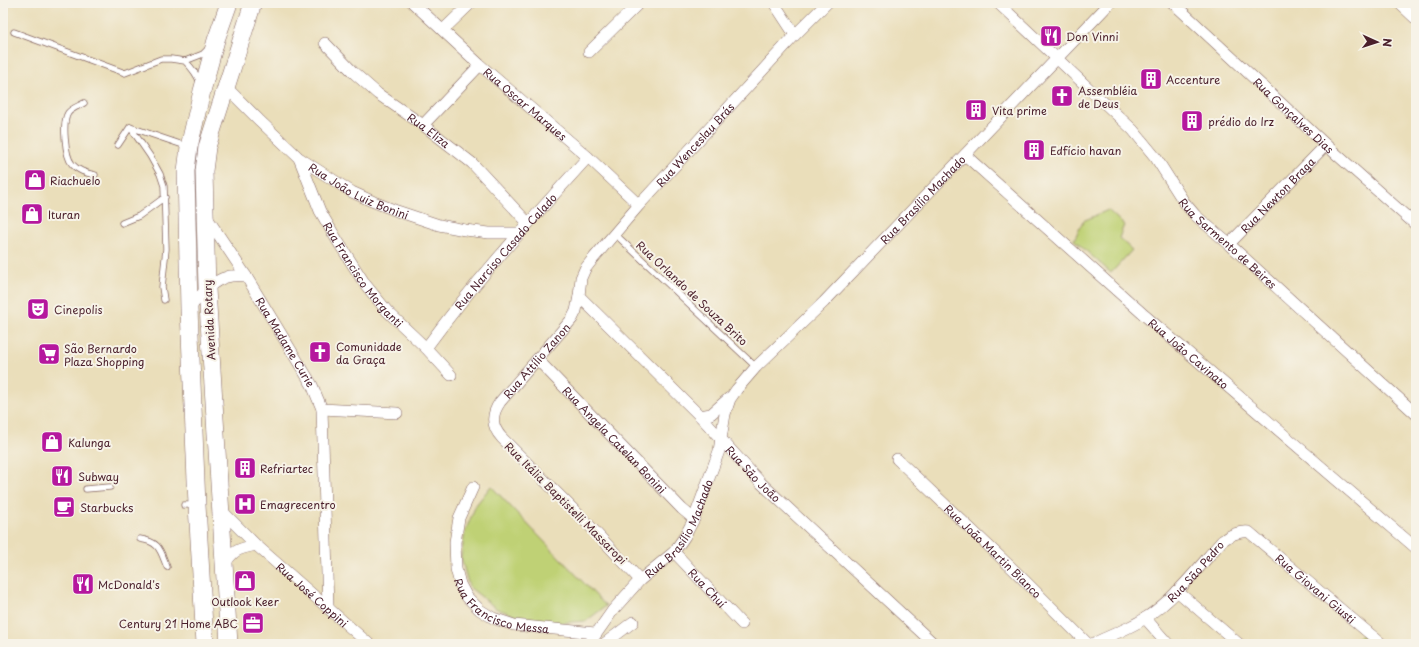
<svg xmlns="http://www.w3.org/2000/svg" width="1419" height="647" viewBox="0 0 1419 647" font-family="'Playpen Sans',sans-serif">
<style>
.green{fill:#bfd174;stroke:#847850}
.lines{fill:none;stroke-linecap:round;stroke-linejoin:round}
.service-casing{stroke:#82625d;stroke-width:7}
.minor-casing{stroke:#82625d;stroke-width:12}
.primary-casing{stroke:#82625d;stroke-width:18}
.service{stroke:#fff;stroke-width:5.5}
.minor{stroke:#fff;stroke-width:11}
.primary{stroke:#fff;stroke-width:17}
.labels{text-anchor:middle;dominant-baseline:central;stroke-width:4;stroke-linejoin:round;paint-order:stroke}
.poi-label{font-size:11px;fill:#4a1f2b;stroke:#f7f3e8;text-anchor:start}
.street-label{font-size:11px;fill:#4a1f2b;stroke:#f7f3e8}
</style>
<rect width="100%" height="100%" fill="#f7f3e8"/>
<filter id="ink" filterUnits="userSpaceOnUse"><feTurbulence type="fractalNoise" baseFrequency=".025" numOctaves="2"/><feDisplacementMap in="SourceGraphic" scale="8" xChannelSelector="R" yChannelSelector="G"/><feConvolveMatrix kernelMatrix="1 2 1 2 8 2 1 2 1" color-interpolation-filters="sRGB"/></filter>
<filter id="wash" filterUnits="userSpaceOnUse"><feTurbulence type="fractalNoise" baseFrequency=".012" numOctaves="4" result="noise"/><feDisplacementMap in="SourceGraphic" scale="16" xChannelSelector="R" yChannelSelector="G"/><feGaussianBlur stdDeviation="0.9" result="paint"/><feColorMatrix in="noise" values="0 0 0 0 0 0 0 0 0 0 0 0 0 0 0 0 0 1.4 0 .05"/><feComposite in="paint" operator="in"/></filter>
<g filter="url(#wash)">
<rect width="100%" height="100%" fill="#eadeba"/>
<!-- green -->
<path class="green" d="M1108 210 1124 225 1119 238 1132 250 1111 273 1074 240 1083 221Z
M491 486 606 606 586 621 559 623 532 621 497 609 469 587 461 557 465 532 476 505Z
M1361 635 1372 644H1353Z"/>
</g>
<g filter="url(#ink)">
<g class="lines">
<!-- service casing -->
<g class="service-casing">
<path id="service" d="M14 32 125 73 161 59H171L185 61 203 54 208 49
M185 61C191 67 197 74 200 83
M84 103C79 106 72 108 68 113 62 122 65 156 72 164 78 171 87 173 95 175
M130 127 150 156 160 174 164 186 166 249 162 287 164 300
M130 127 186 146
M118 145 130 127
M122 223 139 216 165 197
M615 234 756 367
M86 489 110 487
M184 505H195
M140 539C160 542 160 550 167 567"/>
</g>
<!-- minor casing -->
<g class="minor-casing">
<g id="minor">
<path id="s1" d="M413 3 480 65 588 157 639 205"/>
<path d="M774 3 795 35"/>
<path id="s2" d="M998 3 1133 130 1156 158 1184 202 1195 215 1229 244 1416 414"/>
<path id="s3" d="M1173 3 1326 145 1416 225"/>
<path d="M1399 3 1416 19"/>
<path d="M443 30 471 3"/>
<path id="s4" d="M325 43 353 72 378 94 423 125 472 163 528 223"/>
<path d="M589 52 639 3"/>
<path id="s5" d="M227 88 259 120 299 158 352 192 374 202 397 211 439 225 465 230 489 233H520"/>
<path d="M423 125 480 65"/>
<path id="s6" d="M965 155 1143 314 1416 548"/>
<path id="s7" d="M299 158 320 211 337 240 365 284 387 311 426 348 451 375"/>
<path id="s8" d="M206 216 246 276 312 385 322 409 328 607"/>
<path id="s9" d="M1229 244 1326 145"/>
<path id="s10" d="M579 296 700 416 761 483 934 644"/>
<path d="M189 309C199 297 211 281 227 277 233 275 240 276 246 276"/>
<path id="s11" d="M426 348C475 281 532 219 588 157"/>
<path id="s12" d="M537 359 682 509 694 519"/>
<path d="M322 409 397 413"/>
<path d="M700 416 711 414 729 398"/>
<path id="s13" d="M897 459 1015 571 1088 644"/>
<path id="s14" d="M473 487 459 518 455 542 456 569 460 584 467 597 480 610 493 618 514 625 595 633"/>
<path id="s15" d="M220 509 256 545 369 644"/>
<path id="s16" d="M674 552 742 624"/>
<path d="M223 566C234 550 237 549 256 545"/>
<path id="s17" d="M640 580 588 524 502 438C491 426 491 415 500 402L572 319 576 311 579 296 581 278 585 269 592 260 639 205 795 35 827 3"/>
<path d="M1177 591 1239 644"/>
<path d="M1145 618 1168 644"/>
<path id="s18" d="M589 644 613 610 640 580 674 552 685 536 694 519 719 451 725 414 730 399 737 389 756 367 824 302 1110 3"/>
<path d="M604 644 633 622"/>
<path id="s19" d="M1092 644C1109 636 1128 629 1144 619 1175 599 1198 568 1222 541 1230 535 1238 531 1249 532L1382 644"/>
</g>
</g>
<!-- primary casing -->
<g class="primary-casing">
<path id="primary" d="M205 644 197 505 189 309 186 171 189 147 202 91 216 40 229 3
M229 644 207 289 204 171 207 147 253 3"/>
</g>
<!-- service -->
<use href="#service" class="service"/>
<!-- minor -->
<use href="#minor" class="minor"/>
<!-- primary -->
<use href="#primary" class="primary"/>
</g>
</g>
<!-- icons -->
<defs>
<g id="restaurant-square" transform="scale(1.15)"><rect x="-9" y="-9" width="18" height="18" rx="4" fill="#b5179e" stroke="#f7f3e8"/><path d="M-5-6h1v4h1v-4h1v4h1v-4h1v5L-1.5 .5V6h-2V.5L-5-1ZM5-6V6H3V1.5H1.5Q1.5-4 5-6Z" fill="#fff"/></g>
<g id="building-square" transform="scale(1.15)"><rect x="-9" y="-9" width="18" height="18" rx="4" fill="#b5179e" stroke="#f7f3e8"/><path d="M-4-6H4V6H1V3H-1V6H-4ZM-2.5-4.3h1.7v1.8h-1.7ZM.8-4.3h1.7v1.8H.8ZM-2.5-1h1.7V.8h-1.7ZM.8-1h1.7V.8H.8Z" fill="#fff"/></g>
<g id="church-square" transform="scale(1.15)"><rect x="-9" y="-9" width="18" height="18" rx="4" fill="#b5179e" stroke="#f7f3e8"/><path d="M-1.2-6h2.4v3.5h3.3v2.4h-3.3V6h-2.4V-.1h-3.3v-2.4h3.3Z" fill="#fff"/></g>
<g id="shop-square" transform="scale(1.15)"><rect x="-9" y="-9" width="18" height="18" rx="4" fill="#b5179e" stroke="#f7f3e8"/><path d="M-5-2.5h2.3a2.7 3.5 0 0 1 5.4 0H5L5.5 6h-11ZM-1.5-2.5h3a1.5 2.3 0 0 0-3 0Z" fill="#fff"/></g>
<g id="theatre-square" transform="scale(1.15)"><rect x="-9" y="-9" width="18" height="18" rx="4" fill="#b5179e" stroke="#f7f3e8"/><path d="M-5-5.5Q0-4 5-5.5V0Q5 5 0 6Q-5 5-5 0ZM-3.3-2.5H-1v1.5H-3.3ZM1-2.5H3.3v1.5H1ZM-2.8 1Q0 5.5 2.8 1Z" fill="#fff"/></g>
<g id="supermarket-square" transform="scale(1.15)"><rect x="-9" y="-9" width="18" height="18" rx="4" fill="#b5179e" stroke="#f7f3e8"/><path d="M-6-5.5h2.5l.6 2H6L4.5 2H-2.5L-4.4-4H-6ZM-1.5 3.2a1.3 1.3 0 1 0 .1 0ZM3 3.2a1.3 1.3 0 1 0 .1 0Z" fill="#fff"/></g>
<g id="hospital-square" transform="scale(1.15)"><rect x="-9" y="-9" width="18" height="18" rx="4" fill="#b5179e" stroke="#f7f3e8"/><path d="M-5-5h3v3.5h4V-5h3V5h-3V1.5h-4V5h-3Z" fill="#fff"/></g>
<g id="cafe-square" transform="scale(1.15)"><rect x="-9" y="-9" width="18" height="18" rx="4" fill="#b5179e" stroke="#f7f3e8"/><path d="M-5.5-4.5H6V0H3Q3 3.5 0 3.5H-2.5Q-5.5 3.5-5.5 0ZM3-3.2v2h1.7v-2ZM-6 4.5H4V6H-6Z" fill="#fff"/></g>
<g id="office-square" transform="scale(1.15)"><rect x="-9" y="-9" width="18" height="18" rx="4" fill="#b5179e" stroke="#f7f3e8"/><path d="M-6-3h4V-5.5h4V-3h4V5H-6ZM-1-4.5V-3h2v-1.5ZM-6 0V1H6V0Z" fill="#fff"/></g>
</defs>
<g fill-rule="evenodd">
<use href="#restaurant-square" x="1051" y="36"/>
<use href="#building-square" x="1151" y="79"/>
<use href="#church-square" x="1062" y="96"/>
<use href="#building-square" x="976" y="110"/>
<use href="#building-square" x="1192" y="121"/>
<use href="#building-square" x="1034" y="150"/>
<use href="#shop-square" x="35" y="180"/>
<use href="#shop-square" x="32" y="214"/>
<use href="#theatre-square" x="38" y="309"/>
<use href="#church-square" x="320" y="352"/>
<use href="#supermarket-square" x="49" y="354"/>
<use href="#shop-square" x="52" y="442"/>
<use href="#building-square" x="245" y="468"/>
<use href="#restaurant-square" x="62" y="476"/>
<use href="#hospital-square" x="245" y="504"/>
<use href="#cafe-square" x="64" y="507"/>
<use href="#shop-square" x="245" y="581"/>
<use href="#restaurant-square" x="83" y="584"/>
<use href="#office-square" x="253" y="623"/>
</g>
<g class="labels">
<!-- poi labels -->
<g class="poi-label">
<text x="1066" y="36">Don Vinni</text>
<text x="1166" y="79">Accenture</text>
<text x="1078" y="90">Assembléia<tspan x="1078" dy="13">de Deus</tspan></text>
<text x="992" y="110">Vita prime</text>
<text x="1208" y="121">prédio do lrz</text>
<text x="1050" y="150">Edfício havan</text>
<text x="50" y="180">Riachuelo</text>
<text x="48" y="214">Ituran</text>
<text x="54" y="309">Cinepolis</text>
<text x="336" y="346">Comunidade<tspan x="336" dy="13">da Graça</tspan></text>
<text x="64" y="348">São Bernardo<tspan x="64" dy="13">Plaza Shopping</tspan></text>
<text x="68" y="442">Kalunga</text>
<text x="260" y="468">Refriartec</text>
<text x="78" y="476">Subway</text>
<text x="260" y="504">Emagrecentro</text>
<text x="80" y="507">Starbucks</text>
<text x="98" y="584">McDonald's</text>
<text x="245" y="601" text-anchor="middle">Outlook Keer</text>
<text x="238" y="623" text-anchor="end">Century 21 Home ABC</text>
</g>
<!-- street labels -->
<g class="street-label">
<text stroke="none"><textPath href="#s1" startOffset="151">Rua Oscar Marques</textPath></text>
<text stroke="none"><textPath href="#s3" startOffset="165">Rua Gonçalves Dias</textPath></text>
<text stroke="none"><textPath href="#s4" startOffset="136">Rua Eliza</textPath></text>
<text stroke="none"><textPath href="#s17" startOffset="566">Rua Wenceslau Brás</textPath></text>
<text stroke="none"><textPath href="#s5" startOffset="169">Rua João Luiz Bonini</textPath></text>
<text stroke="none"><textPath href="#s9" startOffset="69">Rua Newton Braga</textPath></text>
<text stroke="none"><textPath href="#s18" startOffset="568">Rua Brasílio Machado</textPath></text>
<text stroke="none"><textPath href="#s2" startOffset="334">Rua Sarmento de Beires</textPath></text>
<text stroke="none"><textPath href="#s11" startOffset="125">Rua Narciso Casado Calado</textPath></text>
<text stroke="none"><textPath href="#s7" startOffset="134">Rua Francisco Morganti</textPath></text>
<text transform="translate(692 293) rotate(43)">Rua Orlando de Souza Brito</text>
<text transform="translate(209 320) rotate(-93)">Avenida Rotary</text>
<text stroke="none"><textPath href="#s8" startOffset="149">Rua Madame Curie</textPath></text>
<text stroke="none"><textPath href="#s6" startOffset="299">Rua João Cavinato</textPath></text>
<text stroke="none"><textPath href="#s17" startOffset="293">Rua Attílio Zanon</textPath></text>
<text stroke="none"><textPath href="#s12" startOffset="112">Rua Angela Catelan Bonini</textPath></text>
<text stroke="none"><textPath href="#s10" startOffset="249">Rua São João</textPath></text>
<text transform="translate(566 503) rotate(45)">Rua Itália Baptistelli Massaropi</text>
<text stroke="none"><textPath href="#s18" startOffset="148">Rua Brasílio Machado</textPath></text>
<text stroke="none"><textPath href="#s13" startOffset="133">Rua João Martin Bianco</textPath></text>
<text stroke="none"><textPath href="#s19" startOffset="128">Rua São Pedro</textPath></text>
<text stroke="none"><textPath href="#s16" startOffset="49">Rua Chuí</textPath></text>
<text stroke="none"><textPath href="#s19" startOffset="285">Rua Giovani Giusti</textPath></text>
<text stroke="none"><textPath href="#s15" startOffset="126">Rua José Coppini</textPath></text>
<text stroke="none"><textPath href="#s14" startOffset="151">Rua Francisco Messa</textPath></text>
</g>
</g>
<!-- margin -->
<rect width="1419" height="647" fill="none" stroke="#f7f3e8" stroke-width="16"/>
<!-- north arrow -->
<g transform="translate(1377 42) rotate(93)" stroke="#f7f3e8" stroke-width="3" paint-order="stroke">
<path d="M0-3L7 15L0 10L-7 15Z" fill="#4a1f2b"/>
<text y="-6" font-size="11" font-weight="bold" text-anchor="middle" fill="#4a1f2b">N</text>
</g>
</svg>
